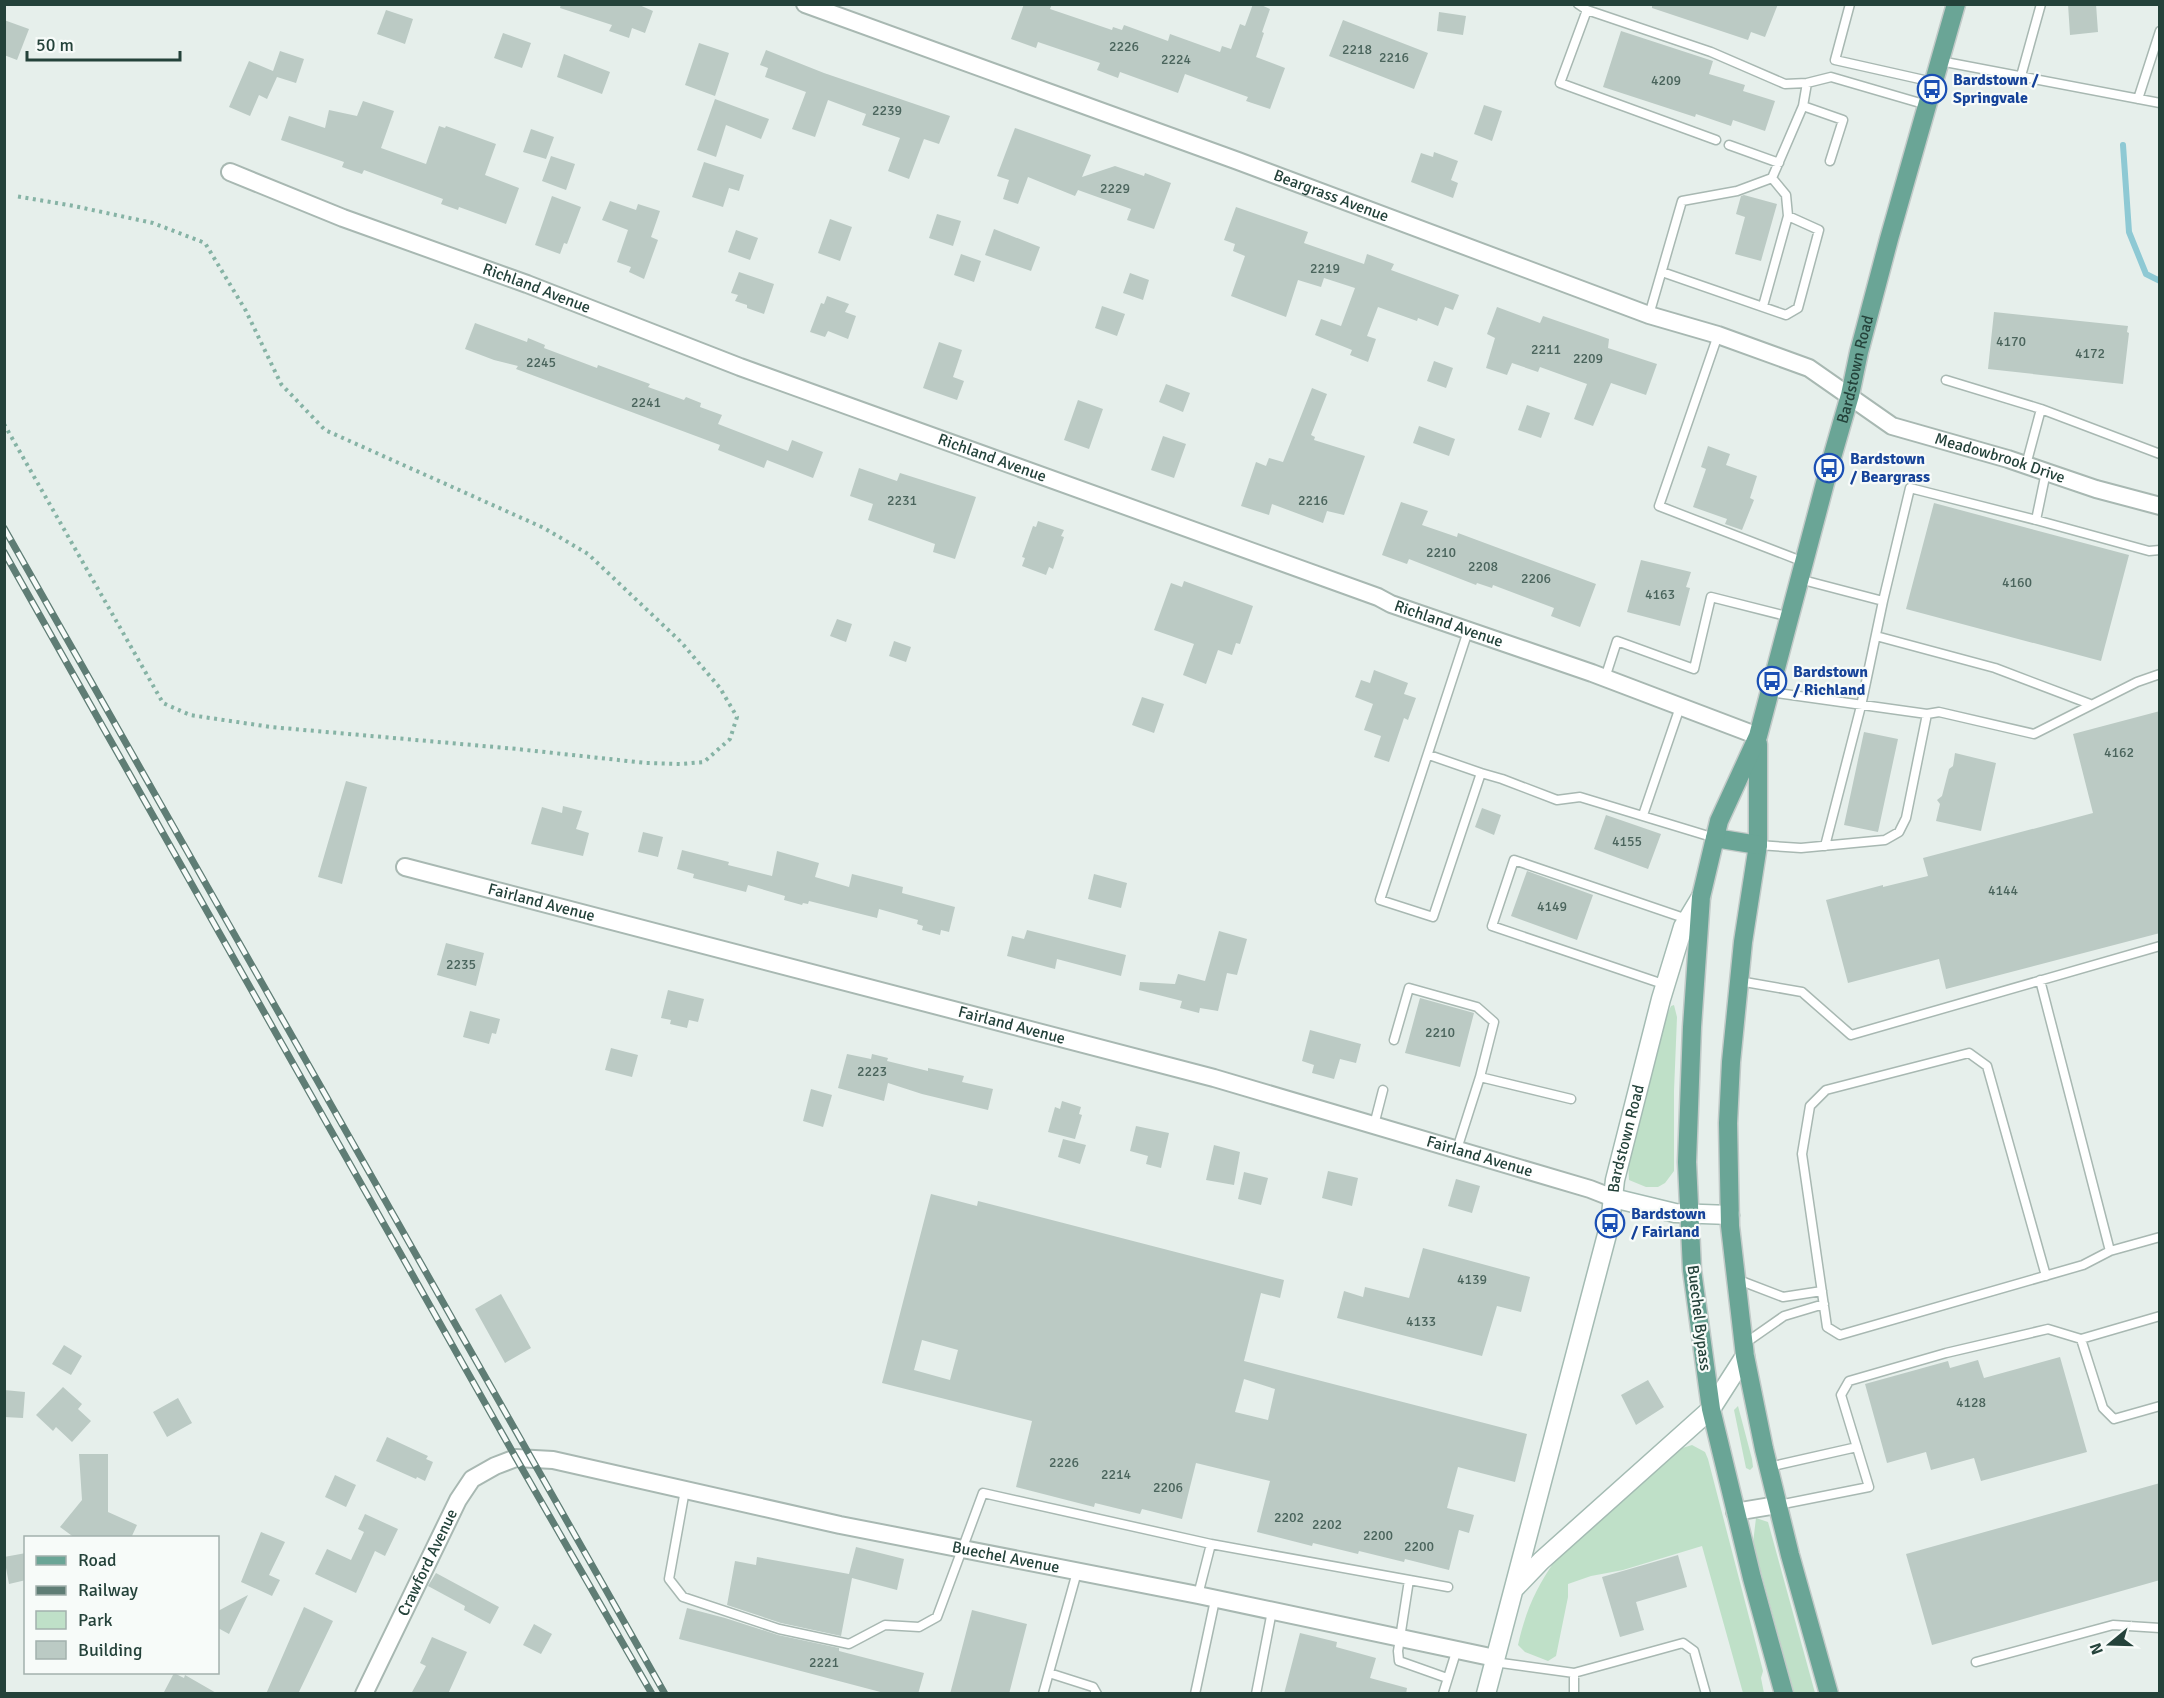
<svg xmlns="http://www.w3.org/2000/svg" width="2164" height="1698" viewBox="0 0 2164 1698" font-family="Signika,sans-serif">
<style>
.green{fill:#bfe0c8}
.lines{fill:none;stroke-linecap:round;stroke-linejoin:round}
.stream{stroke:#8ec9d4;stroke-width:6}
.building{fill:#bbcac4;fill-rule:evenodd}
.lane-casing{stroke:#a8b8b2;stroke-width:11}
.street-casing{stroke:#a8b8b2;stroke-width:20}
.secondary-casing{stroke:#a4bbb3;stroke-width:21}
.primary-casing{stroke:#c2cac8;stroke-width:21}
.path{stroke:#86b3a5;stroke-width:4;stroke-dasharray:3 4.5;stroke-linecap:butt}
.lane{stroke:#fff;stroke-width:8}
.street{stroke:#fff;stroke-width:16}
.secondary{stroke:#fff;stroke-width:18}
.primary{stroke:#6aa596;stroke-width:18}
.rail-casing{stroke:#5f7d75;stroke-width:7}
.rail{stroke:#f7fbf9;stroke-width:4.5;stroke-dasharray:14;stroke-linecap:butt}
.labels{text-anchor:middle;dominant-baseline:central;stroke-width:4.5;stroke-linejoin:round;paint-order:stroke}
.number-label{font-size:14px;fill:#4a645c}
.transit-label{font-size:16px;font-weight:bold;fill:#164399;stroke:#f7fbf9;text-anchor:start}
.street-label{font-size:16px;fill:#24423a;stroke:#f7fbf9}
</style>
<rect width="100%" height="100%" fill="#e6efeb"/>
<!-- green -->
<path class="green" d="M1674 1005 1677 1017 1674 1091V1171L1665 1183 1658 1187H1646L1629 1180 1628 1162 1667 1015 1671 1006Z
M1738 1406 1752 1459 1753 1467 1750 1470 1746 1468 1734 1410Z
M1692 1445 1705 1452 1708 1459 1763 1671 1761 1678 1764 1693H1743L1702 1546 1623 1570 1591 1576 1568 1584V1597L1556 1656 1548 1661 1525 1652 1518 1645C1525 1613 1536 1587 1555 1561L1676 1450Z
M1756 1518 1768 1522 1815 1693H1794L1753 1543Z"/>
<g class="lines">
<!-- stream -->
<path class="stream" d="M2123 145 2129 232 2146 274 2160 281"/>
</g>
<!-- building -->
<path class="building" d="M561 4H637L653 11 645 33 632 28 629 38 609 31 612 25 560 8Z
M1024 4H1052L1050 9 1112 30 1113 27 1122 30 1124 25 1168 41 1170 34 1220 52 1222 46 1231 49 1240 24 1245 26 1253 4H1259L1270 9 1262 32 1264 33 1256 57 1285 68 1270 109 1246 101 1248 97 1185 74 1178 93 1120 72 1118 78 1097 70 1100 63 1038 42 1036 48 1011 39Z
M1652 4H1778L1765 37 1751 32 1748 40 1652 8Z
M2068 4H2096L2098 32 2070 35Z
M386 10 413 19 405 44 377 34Z
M1439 12 1466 16 1463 35 1437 31Z
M4 20 29 29 17 60 4 55Z
M1343 20 1428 53 1414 89 1329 56Z
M1621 31 1713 61 1709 74 1745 85 1743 91 1775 101 1765 131 1733 120 1731 126 1696 114 1695 117 1603 87Z
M503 33 531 43 522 68 494 58Z
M699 43 729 53 715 96 685 85Z
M766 50 824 73 950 116 939 144 924 139 909 179 888 171 900 138 862 125 866 114 828 100 815 137 792 129 806 92 765 77 768 68 760 65Z
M280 51 304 59 296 83 277 77 267 99 259 95 250 116 229 107 249 61 273 71Z
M564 54 610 72 602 94 557 77Z
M715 99 769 119 761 139 726 125 716 157 697 150Z
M363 101 394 111 381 148 426 164 439 126 445 128 446 126 496 144 485 175 519 188 506 224 459 207 458 210 441 204 443 199 364 170 362 174 342 167 344 162 281 140 289 116 325 128 329 110 357 116Z
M1484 105 1502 111 1492 141 1474 134Z
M1015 128 1091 155 1082 177 1115 166 1144 176 1145 173 1171 183 1154 229 1127 220 1131 209 1078 190 1075 196 1028 177 1018 204 1003 199 1009 180 997 176Z
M531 129 554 137 546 159 523 152Z
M1434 152 1458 161 1451 180 1458 183 1453 198 1411 182 1421 153 1433 157Z
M551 156 575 164 566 190 542 181Z
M704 162 744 175 739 191 729 188 723 207 692 197Z
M1744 195 1777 204 1761 261 1735 254 1745 217 1736 214 1741 196Z
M552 196 581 207 567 244 564 243 560 254 535 245Z
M610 201 636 210 638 204 660 211 651 237 658 240 644 279 629 272 631 267 617 262 628 230 602 220Z
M1236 207 1308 232 1304 243 1364 264 1367 254 1394 264 1391 270 1459 295 1453 310 1445 307 1438 326 1418 318 1417 321 1378 307 1367 336 1376 339 1368 362 1350 355 1352 350 1315 335 1321 319 1341 326 1355 288 1324 278 1321 287 1298 280 1286 317 1231 296 1245 256 1233 251 1235 244 1224 240Z
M937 214 961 221 953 246 929 238Z
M830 219 852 227 840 261 818 253Z
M994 229 1040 247 1031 271 985 255Z
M736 230 758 238 750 260 728 252Z
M961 254 981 261 974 282 954 275Z
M739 272 774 284 764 314 747 308V305L735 301 738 295 731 293Z
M1130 273 1149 280 1143 300 1123 293Z
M827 296 849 304 845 312 856 316 848 339 828 331 825 337 810 332 821 303 824 304Z
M1102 306 1125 314 1117 336 1095 328Z
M1497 307 1540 323 1543 316 1598 335 1609 339 1608 348 1657 364 1646 395 1611 383 1593 426 1574 419 1587 384 1540 367 1538 372 1512 363 1507 375 1486 368 1495 338 1487 334Z
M1994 312 2128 326 2127 332 2129 333 2123 384 1988 369Z
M475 323 527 342 528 338 545 345 544 348 597 368 598 365 650 384 648 387 684 400 686 397 701 403 700 407 722 415 718 424 788 451 792 440 823 452 813 478 767 460 764 468 718 450 720 445 516 369 518 366 494 360 465 349Z
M939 342 962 350 953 377 964 381 957 400 923 388Z
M1434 361 1453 368 1446 388 1427 381Z
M1166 384 1190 393 1183 412 1159 402Z
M1312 388 1327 394 1311 435 1315 437 1314 440 1365 456 1344 515 1327 511 1323 523 1272 504 1269 515 1241 506 1256 462 1266 466 1269 458 1283 462Z
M1078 400 1103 409 1089 449 1064 440Z
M1527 405 1550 413 1541 438 1518 430Z
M1419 426 1455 439 1449 456 1413 443Z
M1163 436 1186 444 1174 478 1151 470Z
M1708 446 1730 454 1726 465 1757 476 1750 498 1754 500 1742 530 1725 524 1727 519 1693 507 1706 469 1701 467Z
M859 468 897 481 900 473 976 497 955 559 933 552 935 544 868 520 873 504 850 496Z
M1401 502 1428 511 1422 525 1457 537 1458 533 1596 584 1580 627 1551 616 1554 608 1493 585 1492 588 1477 583 1476 585 1409 559 1407 564 1382 555Z
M1934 503 2129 555 2101 661 1906 609Z
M1038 521 1064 530 1061 536 1064 537 1053 569 1049 567 1046 575 1022 566 1025 558 1022 557 1033 526 1036 527Z
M1641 560 1691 572 1686 587 1690 588 1680 626 1627 612Z
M1184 581 1253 606 1240 644 1236 643 1232 655 1218 650 1206 684 1183 675 1194 644 1154 630 1171 583 1182 587Z
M837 619 852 624 846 642 830 636Z
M894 641 911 647 906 662 889 656Z
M1374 670 1408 683 1404 694 1416 698 1408 720 1404 718 1389 762 1374 757 1381 736 1364 730 1373 704 1355 697 1361 680 1370 683Z
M1142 697 1164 704 1154 733 1132 725Z
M2160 711V933L1946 989 1939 959 1848 983 1826 900 1883 885V887L1928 876 1923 858 2093 813 2073 734Z
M1864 732 1898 739 1878 832 1844 825Z
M1955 753 1996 763 1981 831 1936 821 1940 804 1937 800 1942 796 1949 769 1953 766Z
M346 781 367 787 342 884 318 877Z
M563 806 582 811 576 829 589 833 583 856 531 844 542 807 562 813Z
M1482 808 1501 815 1494 835 1475 827Z
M1606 815 1661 834 1648 869 1594 849Z
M643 832 663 837 658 857 638 852Z
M682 850 729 862 728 865 772 876 777 851 819 863 815 877 849 887 852 874 903 887 902 893 955 907 949 932 941 930 940 935 922 930 923 926 917 924 918 920 879 909 877 918 809 901 808 904 803 903 802 905 784 900 785 896 748 885 746 892 693 878 694 874 677 869Z
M1527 871 1593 895 1577 940 1511 916Z
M1094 874 1127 883 1121 908 1088 899Z
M1027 930 1126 955 1121 976 1057 959 1055 969 1007 956 1012 936 1024 939Z
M1219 931 1247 939 1237 975 1227 973 1218 1011 1200 1008 1199 1013 1180 1008 1182 1001 1139 990 1140 982 1175 984 1178 974 1205 981Z
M446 943 484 953 476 986 437 975Z
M668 990 704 999 698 1022 689 1020 687 1028 670 1024 671 1020 661 1018Z
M1420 998 1474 1013 1460 1067 1405 1053Z
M470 1011 500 1019 496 1034 492 1033 489 1044 463 1037Z
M1310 1030 1361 1044 1356 1063 1340 1059 1334 1079 1312 1073 1314 1065 1302 1061Z
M611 1048 638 1055 632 1077 605 1070Z
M847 1054 871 1059 872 1054 888 1058 887 1061 928 1071V1068L964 1076 962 1082 993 1089 988 1110 922 1094 888 1083 884 1101 838 1088Z
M811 1089 832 1095 823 1127 803 1121Z
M1062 1101 1081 1107 1079 1114 1082 1115 1075 1139 1048 1132 1055 1107 1060 1109Z
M1136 1126 1169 1133 1161 1168 1146 1164 1148 1156 1130 1151Z
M1063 1139 1086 1145 1080 1164 1058 1157Z
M1214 1145 1240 1152 1234 1185 1206 1180Z
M1328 1171 1358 1178 1352 1206 1322 1198Z
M1244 1172 1268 1178 1261 1205 1238 1199Z
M1456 1179 1480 1186 1472 1213 1448 1206Z
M931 1194 977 1206 978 1201 1284 1280 1280 1298 1261 1293 1244 1361 1527 1434 1515 1482 1458 1467 1447 1508 1474 1515 1469 1533 1459 1530 1449 1570 1405 1559 1404 1562 1359 1551 1358 1554 1313 1543 1312 1546 1257 1532 1270 1481 1196 1463 1182 1519 1142 1509 1140 1514 1095 1503 1094 1507 1016 1487 1032 1421 882 1383ZM922 1340 958 1350 950 1380 914 1370ZM1244 1379 1275 1389 1268 1420 1235 1412Z
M1423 1248 1530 1277 1521 1312 1497 1306 1482 1356 1337 1318 1344 1291 1363 1297 1365 1287 1409 1298Z
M501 1294 531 1348 505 1363 475 1309Z
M64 1345 82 1356 71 1375 52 1364Z
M2060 1357 2087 1452 1981 1481 1974 1458 1931 1470 1926 1452 1887 1463 1865 1384 1948 1361 1950 1368 1978 1360 1984 1378Z
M1648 1380 1664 1407 1636 1425 1621 1395Z
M63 1387 82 1404 78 1409 91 1421 72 1442 56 1427 53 1431 36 1415Z
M4 1390 25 1392 23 1418 4 1417Z
M178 1398 192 1423 167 1437 153 1412Z
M387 1437 428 1456 426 1459 433 1462 425 1481 417 1477 416 1479 376 1461Z
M79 1454H108V1512L137 1525 131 1538H75L60 1527 82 1500Z
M335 1475 356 1485 346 1507 325 1497Z
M2160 1483V1580L1932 1645 1906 1554Z
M365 1514 398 1529 385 1556 375 1551 356 1593 315 1574 327 1549 351 1560 364 1532 358 1529Z
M261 1532 285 1542 269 1575 280 1580 272 1596 241 1582Z
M856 1547 904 1559 897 1590 852 1578 841 1636 781 1623 727 1605 735 1561 756 1565 757 1557 849 1574Z
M26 1553V1580L9 1584 4 1557Z
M1678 1555 1687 1587 1636 1602 1644 1630 1620 1637 1602 1577Z
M436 1573 499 1607 490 1624 464 1610 465 1606 428 1586Z
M248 1595 229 1634 218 1628V1611Z
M304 1607 333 1621 298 1694H266Z
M687 1608 725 1618 778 1635 839 1648V1651L924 1673 918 1694H888L679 1639Z
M972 1610 1027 1624 1009 1694H950Z
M534 1624 552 1634 541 1654 523 1645Z
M1300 1633 1337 1642 1336 1647 1376 1658 1370 1678 1407 1688 1406 1694H1284Z
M432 1637 467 1652 448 1694H411L426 1666 420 1663Z
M174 1673 184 1678 185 1675 218 1694H163Z"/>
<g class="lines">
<!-- lane casing -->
<g class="lane-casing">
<path id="lane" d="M1578 4 1587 10 1711 52 1785 84 1807 83 1831 77 1927 105
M1850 4 1835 60 1933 82
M1587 10 1560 83 1716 140
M1940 61 2160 103
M2021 76 2041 4
M2138 99 2160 31
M1803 106 1843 120 1830 161
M1729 145 1779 163
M1772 178 1786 195 1788 216
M1662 272 1786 315 1798 308 1819 230 1788 216 1763 306
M1649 315 1682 201 1737 191 1772 178 1803 106 1807 83
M1718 335 1659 506 1804 562
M1946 380 2041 409 2026 465
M2041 409 2160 454
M2046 472 2036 520 2149 551 2160 550
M1799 579 1883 601 1910 488 2036 520
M1468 631 1380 900 1433 917 1481 773 1502 779 1557 800 1580 797 1715 838
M1876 636 1995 668 2090 704
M1605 678 1617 641 1694 669 1711 597 1790 617
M1770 692 1927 714
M1429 755 1481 773
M1643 815 1680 707
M1758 845 1801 848 1885 840 1899 832 1906 818 1927 714 1939 712 2034 734 2137 682 2160 674
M1825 846 1861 706 1883 601
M2040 980 2110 1251 2160 1237
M1739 981 1802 992 1851 1035 2160 946
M1666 985 1492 926 1514 860 1687 919
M1394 1040 1409 988 1477 1007 1494 1022 1480 1077
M1374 1125 1383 1090
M1457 1149 1480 1077 1571 1099
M2046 1276 1987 1066 1969 1053 1826 1090 1810 1106 1802 1154 1827 1327 1840 1335 2083 1265 2110 1251
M1736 1279 1783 1297 1822 1291
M2081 1339 2103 1408 2114 1419 2160 1406
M1744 1344 1784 1316 1824 1304
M1769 1467 1857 1447
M685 1490 669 1579 683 1597 779 1629 849 1644 885 1625 919 1627 937 1617 983 1493 1211 1544 1198 1595
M1778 1505 1869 1487 1841 1395 1849 1381 1946 1353 2048 1329 2081 1339 2160 1316
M1211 1544 1448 1587
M1409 1580 1398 1651 1399 1661 1447 1678
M1494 1662 1574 1673 1683 1643 1694 1651 1706 1694
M1976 1662 2113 1625 2160 1628
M1049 1673 1093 1687 1097 1694
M1574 1673V1694
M1043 1694 1077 1572
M1195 1694 1215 1600
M1256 1694 1272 1611
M1443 1694 1457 1649"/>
</g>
<!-- street casing -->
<g class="street-casing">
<g id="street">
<path id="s1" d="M805 4 1238 161 1649 315 1718 335 1809 368 1892 426 2008 459 2096 489 2160 506"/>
<path id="s2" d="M230 172 343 218 527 284 740 367 1378 597 1391 604 1592 673 1758 736"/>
<path id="s3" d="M405 867 1214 1078 1590 1189 1613 1198"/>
<path d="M1735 1512 1777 1505"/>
<path id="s4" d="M364 1694 458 1500 472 1479 495 1466 516 1458 553 1460 840 1525 1198 1595 1495 1658"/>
</g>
</g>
<!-- secondary casing -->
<g class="secondary-casing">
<g id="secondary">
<path d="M1613 1198 1675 1213 1730 1215"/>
<path d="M1516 1587 1541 1561 1711 1409 1745 1356"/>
<path id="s5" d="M1486 1694 1610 1223 1615 1180 1661 999 1683 927 1701 897"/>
</g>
</g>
<!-- primary casing -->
<g class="primary-casing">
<g id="primary">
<path d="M1758 744V845L1743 942 1731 1062 1728 1123 1730 1226 1745 1356 1764 1449 1790 1555 1829 1694"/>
<path d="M1715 838 1758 845"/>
<path id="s6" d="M1784 1694 1752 1578 1711 1409 1692 1270 1687 1162 1692 1027 1701 897 1719 821 1758 736 1829 468 1850 395 1859 352 1889 239 1956 4"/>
</g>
</g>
<!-- path -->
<path class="path" d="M4 424 163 703 190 715 271 727 517 749 646 763 680 764 704 762 730 739 737 717 720 688 681 642 588 554 544 528 325 430 281 384 246 311 205 243 153 223 74 206 15 196"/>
<!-- lane -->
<use href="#lane" class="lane"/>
<!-- street -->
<use href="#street" class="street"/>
<!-- secondary -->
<use href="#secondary" class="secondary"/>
<!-- primary -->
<use href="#primary" class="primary"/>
<!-- rail casing -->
<g class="rail-casing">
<path id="rail" d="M4 528 665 1694
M4 552 516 1458 652 1694"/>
</g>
<!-- rail -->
<use href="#rail" class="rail"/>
</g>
<!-- icons -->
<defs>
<g id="bus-ring" transform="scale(1.5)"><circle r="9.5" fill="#f7fbf9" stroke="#1a4fb4" stroke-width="1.5"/><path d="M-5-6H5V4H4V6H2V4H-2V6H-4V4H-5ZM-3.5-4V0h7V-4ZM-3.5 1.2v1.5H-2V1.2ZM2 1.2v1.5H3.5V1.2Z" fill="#1a4fb4"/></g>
</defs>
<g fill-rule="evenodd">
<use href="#bus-ring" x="1932" y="89"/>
<use href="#bus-ring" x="1829" y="468"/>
<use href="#bus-ring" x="1772" y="681"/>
<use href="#bus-ring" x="1610" y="1223"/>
</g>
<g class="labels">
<!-- number labels -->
<g class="number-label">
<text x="1124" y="46">2226</text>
<text x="1357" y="49">2218</text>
<text x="1394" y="57">2216</text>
<text x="1176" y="59">2224</text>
<text x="1666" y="80">4209</text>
<text x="887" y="110">2239</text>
<text x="1115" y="188">2229</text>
<text x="1325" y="268">2219</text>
<text x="2011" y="341">4170</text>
<text x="1546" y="349">2211</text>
<text x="2090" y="353">4172</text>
<text x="1588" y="358">2209</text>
<text x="541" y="362">2245</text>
<text x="646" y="402">2241</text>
<text x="902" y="500">2231</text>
<text x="1313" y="500">2216</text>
<text x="1441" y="552">2210</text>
<text x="1483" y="566">2208</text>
<text x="1536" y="578">2206</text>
<text x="2017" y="582">4160</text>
<text x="1660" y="594">4163</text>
<text x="2119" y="752">4162</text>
<text x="1627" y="841">4155</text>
<text x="2003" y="890">4144</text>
<text x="1552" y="906">4149</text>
<text x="461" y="964">2235</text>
<text x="1440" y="1032">2210</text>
<text x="872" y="1071">2223</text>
<text x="1472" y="1279">4139</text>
<text x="1421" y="1321">4133</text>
<text x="1971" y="1402">4128</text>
<text x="1064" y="1462">2226</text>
<text x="1116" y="1474">2214</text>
<text x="1168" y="1487">2206</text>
<text x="1289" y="1517">2202</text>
<text x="1327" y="1524">2202</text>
<text x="1378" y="1535">2200</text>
<text x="1419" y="1546">2200</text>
<text x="824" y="1662">2221</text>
</g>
<!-- transit labels -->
<g class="transit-label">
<text x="1953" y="80">Bardstown /<tspan x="1953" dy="18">Springvale</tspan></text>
<text x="1850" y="459">Bardstown<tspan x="1850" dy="18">/ Beargrass</tspan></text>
<text x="1793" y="672">Bardstown<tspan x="1793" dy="18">/ Richland</tspan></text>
<text x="1631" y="1214">Bardstown<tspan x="1631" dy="18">/ Fairland</tspan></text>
</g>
<!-- street labels -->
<g class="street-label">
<text stroke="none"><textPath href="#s1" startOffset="560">Beargrass Avenue</textPath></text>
<text stroke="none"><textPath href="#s2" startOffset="328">Richland Avenue</textPath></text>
<text stroke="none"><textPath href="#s6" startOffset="1359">Bardstown Road</textPath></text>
<text stroke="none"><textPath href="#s2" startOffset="814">Richland Avenue</textPath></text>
<text stroke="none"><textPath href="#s1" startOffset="1282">Meadowbrook Drive</textPath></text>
<text stroke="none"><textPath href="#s2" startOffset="1300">Richland Avenue</textPath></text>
<text stroke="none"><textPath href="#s3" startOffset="141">Fairland Avenue</textPath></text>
<text stroke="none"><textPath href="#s3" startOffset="627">Fairland Avenue</textPath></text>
<text stroke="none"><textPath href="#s5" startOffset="573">Bardstown Road</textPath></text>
<text stroke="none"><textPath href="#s3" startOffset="1113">Fairland Avenue</textPath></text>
<text transform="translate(1699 1318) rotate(83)">Buechel Bypass</text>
<text stroke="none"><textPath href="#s4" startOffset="790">Buechel Avenue</textPath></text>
<text stroke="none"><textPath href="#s4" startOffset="146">Crawford Avenue</textPath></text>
</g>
</g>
<!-- border -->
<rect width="2164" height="1698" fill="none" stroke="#24423a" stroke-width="12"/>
<!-- legend -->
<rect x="24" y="1536" width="195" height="138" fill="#f7fbf9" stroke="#a3b1ad" stroke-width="1.5"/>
<rect x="36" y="1556" width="30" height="9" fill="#6aa596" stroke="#a3b1ad" stroke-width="1.5"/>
<text x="78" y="1566" font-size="18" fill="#24423a">Road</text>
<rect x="36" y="1586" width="30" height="9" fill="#5f7d75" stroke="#a3b1ad" stroke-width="1.5"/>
<text x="78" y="1596" font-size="18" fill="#24423a">Railway</text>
<rect x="36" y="1611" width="30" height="18" fill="#bfe0c8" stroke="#a3b1ad" stroke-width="1.5"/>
<text x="78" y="1626" font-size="18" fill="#24423a">Park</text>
<rect x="36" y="1641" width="30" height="18" fill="#bbcac4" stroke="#a3b1ad" stroke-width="1.5"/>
<text x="78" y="1656" font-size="18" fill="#24423a">Building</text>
<!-- north arrow -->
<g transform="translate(2110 1644) rotate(251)" stroke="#f7fbf9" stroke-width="4.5" paint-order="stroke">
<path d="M0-4.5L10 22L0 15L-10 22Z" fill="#24423a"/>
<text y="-9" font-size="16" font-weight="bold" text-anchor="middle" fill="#24423a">N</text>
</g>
<!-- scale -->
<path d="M27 51v9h153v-9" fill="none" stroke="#24423a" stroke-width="3"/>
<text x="36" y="51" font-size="18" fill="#24423a" stroke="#f7fbf9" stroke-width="4.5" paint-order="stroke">50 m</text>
</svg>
